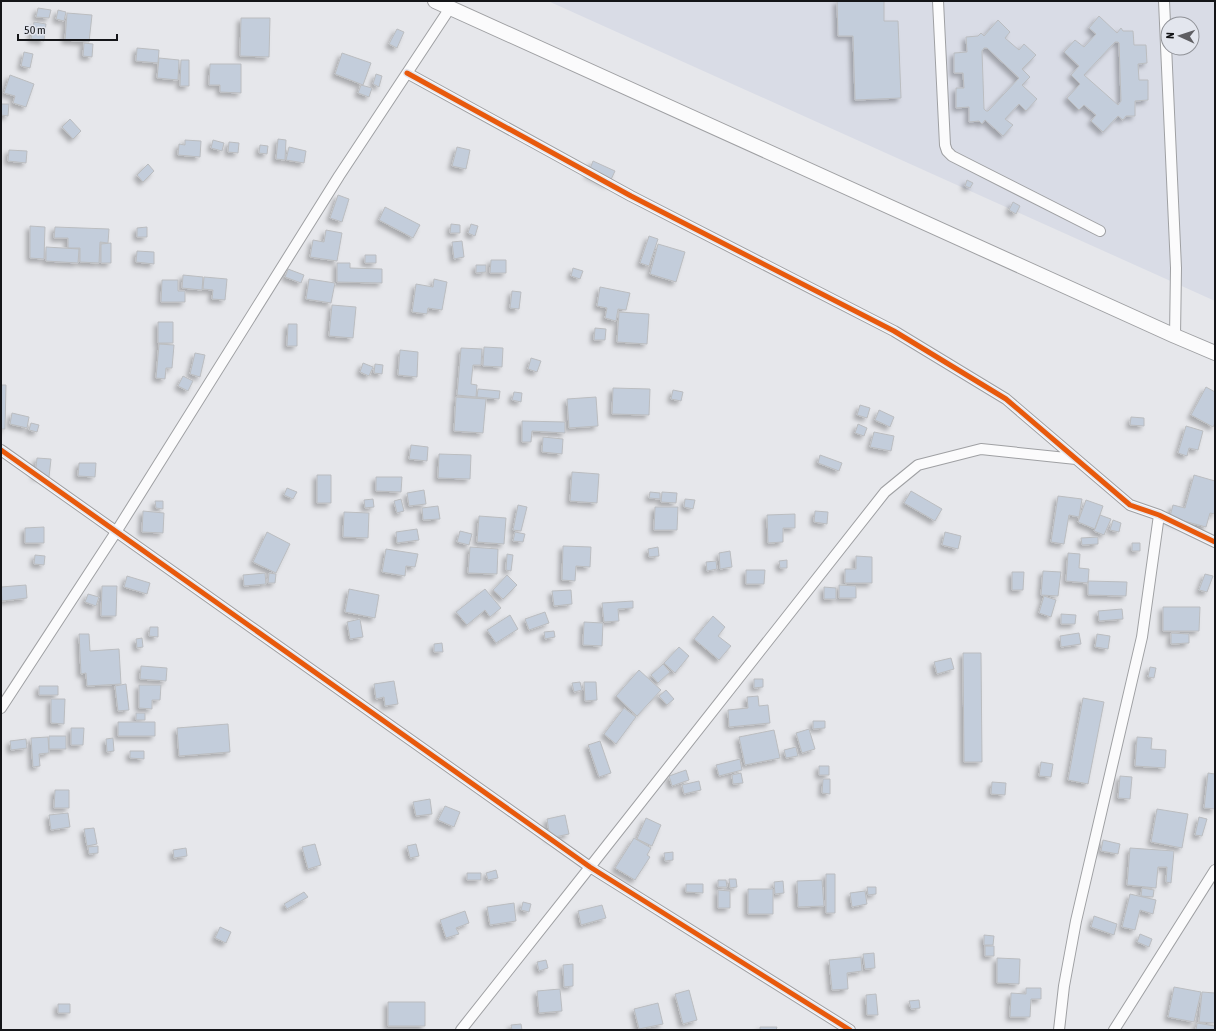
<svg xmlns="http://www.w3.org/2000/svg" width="1216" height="1031" viewBox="0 0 1216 1031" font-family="'Asap Condensed',sans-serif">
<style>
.built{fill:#d9dce6;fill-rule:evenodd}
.building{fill:#c3cddb;stroke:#bbbdc0;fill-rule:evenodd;filter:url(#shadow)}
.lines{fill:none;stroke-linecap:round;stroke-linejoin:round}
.street-casing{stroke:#9fa0a3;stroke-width:12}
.secondary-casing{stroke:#9fa0a3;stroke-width:16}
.street{stroke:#fbfbfc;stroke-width:10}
.secondary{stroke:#fbfbfc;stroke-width:14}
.cycleway-casing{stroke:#e3e6ee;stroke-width:8}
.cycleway{stroke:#e8590c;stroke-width:5}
</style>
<defs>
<filter id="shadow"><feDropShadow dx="-3.5" dy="3.5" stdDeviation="2" flood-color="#0004"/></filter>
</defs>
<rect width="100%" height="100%" fill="#e6e7eb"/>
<!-- built -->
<path class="built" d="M548 1H1215V301ZM1168 24H1192V48H1168Z"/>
<!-- building -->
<path class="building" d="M837 1H884V21H898L901 98 855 100 853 36H838Z
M38 8 51 10 49 18 36 17Z
M58 10 66 12 64 21 56 19Z
M67 13 92 15 89 42 65 40Z
M1099 16 1117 33 1121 28 1123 31H1133L1134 45H1146L1147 63 1138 64 1139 80H1148V100L1135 101V116H1126L1123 120 1118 116 1103 132 1091 121 1096 115 1084 105 1079 110 1067 98 1080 84 1071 75 1079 66 1064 52 1075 40 1084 47 1096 34 1089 28ZM1115 42H1118L1119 43 1121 101 1118 105 1084 75Z
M241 18H270L269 57 240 56Z
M998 20 1010 32 1005 38 1019 50 1024 44 1036 55 1022 69 1030 77 1022 85 1037 99 1026 111 1019 104 1005 119 1013 125 1003 136 985 120 982 124 979 121 969 122V107L956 108V88H964L963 73H954V53L967 52 966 37 978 36 981 33 984 36ZM984 48H987L1019 78 988 111H986L984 109 982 51Z
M34 22 46 24 44 41 31 39Z
M397 29 404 32 397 48 389 44Z
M84 43 93 44 92 57 83 56Z
M137 48 159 50 158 63 136 61Z
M24 52 33 54 30 68 21 66Z
M342 53 371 63 363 85 335 74Z
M159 58 179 60 178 80 157 78Z
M181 60H189V86H180Z
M210 64H241V93L220 92V85H209Z
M376 74 382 76 379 87 373 84Z
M10 75 34 84 26 107 13 103 15 96 4 93Z
M361 85 372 88 369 97 358 93Z
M1 104H9L8 116 1 115Z
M70 119 81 131 73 139 62 127Z
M278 139 286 140 285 160 276 159Z
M185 140 201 141 200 157 178 155 179 144 185 145Z
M213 140 224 143 222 151 211 148Z
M229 142 239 143 238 153 228 152Z
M260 145 268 146 267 154 259 153Z
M289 147 306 151 304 163 286 160Z
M457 147 470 150 466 169 452 166Z
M9 150 27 151 26 163 8 161Z
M593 161 615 171 609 184 588 174Z
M148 164 154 171 143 182 137 175Z
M967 180 973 183 970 188 965 186Z
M338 195 349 199 342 222 330 218Z
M1013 202 1020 206 1016 214 1009 210Z
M385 207 420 225 413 238 379 220Z
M451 224 460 225V233H450Z
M471 224 478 226 475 236 468 233Z
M30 226 45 227 44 259 30 258Z
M55 227 109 229 108 243 100 242 99 263 80 262V248H68V238H54Z
M147 227V237H137V228Z
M326 230 342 233 337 261 310 257 313 240 324 242Z
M649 236 658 239 649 266 640 263Z
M462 241 464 257 454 259 452 242Z
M111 243V263H101V244Z
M658 244 685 252 676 282 650 274Z
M46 247 79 249 78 263 46 261Z
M137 251 154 252V264L136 262Z
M365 255H376V263H365Z
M491 260H506V273H490Z
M337 263H350V268L382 269V283L337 282Z
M476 265H486V272L476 273Z
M573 268 583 271 580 279 571 276Z
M288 269 304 275 301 283 285 277Z
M183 275 203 277 202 290 182 288Z
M204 277 227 279 225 300 212 299 213 290 203 289Z
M309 279 335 283 331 303 306 299Z
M434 279 447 282 442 310 428 308 427 314 412 312 416 284 433 287Z
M162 280H178V291H185V302H161Z
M600 287 630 293 626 310 618 309 616 321 605 318 607 308 597 306Z
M512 291 521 292 519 309 510 308Z
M332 305 356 307 353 338 329 336Z
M619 312 649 314 647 344 617 342Z
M158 322H173V343H158Z
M288 324H297V346H287Z
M595 328 606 329 605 340H594Z
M159 344 174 345 172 368H166L165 379 156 378Z
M484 347 503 348 502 367 483 366Z
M461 348 482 349 481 365H473L471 384 477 385 476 397 457 395Z
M400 350 418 352 417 377 398 375Z
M195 353 205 355 200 377 190 374Z
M531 358 541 361 537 372 528 369Z
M363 363 373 367 369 376 360 372Z
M375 364 383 365 382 374 374 373Z
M183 376 193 381 188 391 178 386Z
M1 385H6L5 429H1Z
M1206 387 1215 392V423L1213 427 1191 415Z
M613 388 650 389 649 415 612 414Z
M478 389 500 391 499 399 477 397Z
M673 390 683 392 681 401 671 399Z
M514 392 522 393 521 402 512 400Z
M456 397 486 399 483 433 454 431Z
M596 397 598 426 569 428 567 399Z
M860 405 870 408 867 418 857 415Z
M879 410 894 417 890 427 875 420Z
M12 413 29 417 27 428 10 424Z
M1131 417 1144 418V426L1130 425Z
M522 421 565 422V433L532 431 531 442H522Z
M31 423 39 425 37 432 29 430Z
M858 424 867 428 864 436 855 433Z
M1186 426 1203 431 1198 450 1189 448 1187 456 1178 453Z
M874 432 894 436 891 451 870 447Z
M543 437 563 439 562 454 542 452Z
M411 445 428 447 427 461 409 459Z
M439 454 471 455 470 479 438 478Z
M820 455 842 463 839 471 818 463Z
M37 458 51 459 49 477 35 476Z
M79 463H96L95 477 78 476Z
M572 472 599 474 597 503 570 501Z
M317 475H331V503H317Z
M1194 475 1215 481V514L1210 513 1206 527 1184 521 1183 524 1169 520 1173 505 1185 508Z
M376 477H402L401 492 376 491Z
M287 488 297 492 293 499 284 495Z
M424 490 426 504 409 506 407 493Z
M911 491 942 509 935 521 904 503Z
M650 492 660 493V499L649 498Z
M662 492 677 493 676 503 661 502Z
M1058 496 1082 499 1079 517 1069 515 1064 544 1051 542Z
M373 499 374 507 365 508 364 500Z
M401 499 404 511 397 513 394 501Z
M685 499 695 500 693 509 684 507Z
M1086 500 1103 506 1095 529 1078 522Z
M155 501H163V509L156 508Z
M518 505 527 507 521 531 513 530Z
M438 506 440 519 423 520 422 508Z
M655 507H678L677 530H654Z
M143 511 164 513 163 533 142 532Z
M815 511 828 512 827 524 814 522Z
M344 512 369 513 368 538 343 537Z
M795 514V528H783V542L768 543 767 515Z
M1100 515 1111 519 1104 535 1094 531Z
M479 516 506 518 504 544 477 542Z
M1113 520 1121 523 1119 532 1110 530Z
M44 527V543H25V528Z
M417 529 419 540 397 543 396 532Z
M460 531 472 534 469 545 457 542Z
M267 532 290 544 276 573 253 562Z
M515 532 525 534 523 542 513 541Z
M945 532 961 536 958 549 942 545Z
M1098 537V544L1082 545 1081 538Z
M1132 543H1140V551H1132Z
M563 546 591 547 590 567 576 566 575 581 562 580Z
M470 547 498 549 497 574 468 573Z
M658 547 659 556 649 557 648 549Z
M386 549 418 554 415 567 406 566 405 576 382 572Z
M730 551 732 567 720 569 719 553Z
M1068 553 1080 554 1079 568 1089 569 1088 583 1066 581Z
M507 554 513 555 511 571 506 570Z
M35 555 45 556 44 565 34 564Z
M856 556 872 557V583H845V569H856Z
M787 560V568H780L779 561Z
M716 561 717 569 707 571 706 562Z
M746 570H765L764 584H746Z
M1043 571 1061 572 1058 596 1041 595Z
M1012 572H1024L1023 590H1012Z
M265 573 266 584 244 586 243 575Z
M269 573 276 574 275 583H268Z
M1205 574 1213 576 1207 592 1199 590Z
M507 575 517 585 503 599 493 590Z
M127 576 150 583 147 594 124 587Z
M1088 581 1127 582 1126 596 1088 595Z
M26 585 27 598 2 601 1 587Z
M839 585 856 586V598H839Z
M102 586H117L116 616H101Z
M824 587 836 588V599H824Z
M349 589 379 595 375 618 345 612Z
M485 589 501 608 490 617 485 610 467 625 456 612Z
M571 590 572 604 554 606 552 591Z
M88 594 99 597 96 606 85 602Z
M1044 596 1056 600 1051 617 1039 613Z
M633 601V608L618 609 619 621 604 622 602 603Z
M1163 607H1200L1199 631H1163Z
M1122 609 1123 619 1099 621 1098 611Z
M545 612 549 623 529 630 525 619Z
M1061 614 1076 615 1075 624H1061Z
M510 615 518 629 496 643 487 630Z
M713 616 725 627 718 636 731 646 719 660 694 639Z
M360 619 363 637 350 639 347 622Z
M584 622 603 623 602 646 583 645Z
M150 627H158V637L149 636Z
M554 631 555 637 545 639 544 632Z
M1079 633 1081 644 1061 647 1060 636Z
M1171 633 1189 634V643L1171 644Z
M79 634H89L90 651 119 649 121 684 87 686 86 673 81 674Z
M1097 634 1110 636 1108 649 1095 647Z
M142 638 143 647 137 648 136 639Z
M442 643 443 652H434V644Z
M679 647 689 656 675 673 664 663Z
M963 653H981L982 762H964Z
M951 658 954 669 937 674 934 662Z
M663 664 670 672 658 683 651 675Z
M141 666 167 668 166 681 140 679Z
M1150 667 1156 668 1154 678 1148 677Z
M639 670 661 690 637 716 616 696Z
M754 679H763V687L754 688Z
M394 681 398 704 385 706 384 697 376 699 374 684Z
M580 682 582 690 574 692 572 683Z
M584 682H596L597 700 585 701Z
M126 684 129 710 118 711 115 686Z
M139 685H161L160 700H152V709L139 708Z
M39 686H58V695H39Z
M666 690 674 699 667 705 659 696Z
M758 696 759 706 768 705 770 723 729 727 728 710 748 708 747 697Z
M1083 698 1104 702 1088 784 1068 780Z
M51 699H65L64 724 51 723Z
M624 708 636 717 616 744 604 734Z
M136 713H145V720H136Z
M813 721H825V728L813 729Z
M118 722H155V736H118Z
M228 724 230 752 179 756 177 728Z
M71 728H84L83 745H71Z
M809 729 815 749 802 753 796 733Z
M774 730 780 758 745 765 739 737Z
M49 736H66V749H49Z
M48 737 49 753 39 754 40 766 33 767 31 738Z
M1137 737 1152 738 1151 749 1166 750 1165 768 1135 766Z
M113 738 114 751 107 752 106 739Z
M26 739 27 748 11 750 10 741Z
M600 741 611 773 599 777 588 745Z
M796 747 798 756 786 758 784 750Z
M130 751H144V759L130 758Z
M740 759 742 770 719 776 716 765Z
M1041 762 1053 764 1051 777 1039 776Z
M819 766H829V775H819Z
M686 770 689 780 672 786 669 776Z
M741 773 743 783 733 784 732 775Z
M1208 773 1215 774V809L1204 808Z
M1120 776 1132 777 1130 799 1118 798Z
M823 779H830V794L822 793Z
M699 781 701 790 684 794 682 785Z
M992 782 1006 783 1005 795 991 794Z
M55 790H69V808H54Z
M430 799 432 814 416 816 413 802Z
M445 806 460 812 454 827 438 820Z
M1157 809 1188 814 1182 848 1151 842Z
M68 813 70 827 51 830 49 815Z
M565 815 569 834 550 838 547 819Z
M1199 817 1207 819 1202 836 1195 835Z
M646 818 661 825 652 846 637 839Z
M94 828 97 844 87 846 84 829Z
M634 838 651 848 647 855 650 857 635 880 615 868Z
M1103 840 1120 844 1118 854 1101 851Z
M315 844 321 865 308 869 302 847Z
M416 844 419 856 410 858 407 846Z
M98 846V853L89 854 88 847Z
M186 848 187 856 174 858 173 850Z
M1130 848 1174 851 1171 883 1166 882 1167 867H1158L1156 888 1127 885Z
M673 852V860L665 861 664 853Z
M496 870 498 878 488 880 486 873Z
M467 873H481V880H467Z
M826 874H835V913H826Z
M729 879H736L737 887 730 888Z
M718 880H726L727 887H718Z
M822 880 824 906 798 907 797 881Z
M783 881 784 893 775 894 774 882Z
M686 884H703V893L686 892Z
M867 887H876V894L868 895Z
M1142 888 1154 890 1153 897 1141 896Z
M748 889H773V914H748Z
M718 890 730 891V908H718Z
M865 891 867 904 852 907 850 893Z
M304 892 308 897 287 909 284 904Z
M1130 894 1156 900 1153 914 1140 910 1135 930 1122 927Z
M523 902 531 904 529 912 521 910Z
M514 903 516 921 490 925 487 907Z
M602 905 606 918 581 925 578 911Z
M465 911 469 923 456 928 459 934 446 938 440 920Z
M1094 916 1117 924 1114 935 1091 927Z
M220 927 231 932 226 943 215 938Z
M1140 934 1152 939 1149 947 1137 942Z
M984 935 994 936 993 945H984Z
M985 946H994V956H985Z
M874 953 875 968 865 969 863 954Z
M861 957 862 971 847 973 848 989 832 990 829 960Z
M997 958 1020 959 1019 984 997 983Z
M546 960 548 968 539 971 537 962Z
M573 964V986L564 987 563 965Z
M1174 987 1201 992 1194 1022 1168 1017Z
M1026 988H1041V999H1031L1030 1017H1010L1011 993 1026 994Z
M560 989 562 1011 539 1013 537 991Z
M689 990 697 1020 683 1024 675 994Z
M1202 992 1215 993V1023L1199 1022Z
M876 994 878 1015H867L866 995Z
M919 1000 920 1008 911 1009 909 1001Z
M388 1002H425V1026H388Z
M658 1003 663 1024 639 1029 634 1009Z
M58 1004H70V1013H58Z
M1197 1023 1215 1026V1030H1196Z
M521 1024 522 1030H512L511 1025Z
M760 1027H777L776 1030H760Z"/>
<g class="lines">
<!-- street casing -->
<g class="street-casing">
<path id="street" d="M938 1 945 145 947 151 952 156 1100 231
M1164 1 1176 268 1175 336
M407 73 631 196 894 331 1006 399 1130 505 1159 515 1215 542
M1 450 590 867 850 1030
M1 708 116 532 339 176 450 8
M461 1030 590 867 885 492 918 465 981 449 1076 459
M1059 1030 1064 986 1076 921 1142 637 1159 515
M1114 1030 1215 870"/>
</g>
<!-- secondary casing -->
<g class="secondary-casing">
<path id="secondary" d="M435 1 1175 336 1215 353"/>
</g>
<!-- street -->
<use href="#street" class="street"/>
<!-- secondary -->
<use href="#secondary" class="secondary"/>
<!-- cycleway casing -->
<g class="cycleway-casing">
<path id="cycleway" d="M407 73 631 196 894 331 1006 399 1130 505 1159 515 1215 542
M1 450 590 867 850 1030"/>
</g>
<!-- cycleway -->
<use href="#cycleway" class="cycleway"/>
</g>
<!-- border -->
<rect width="1216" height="1031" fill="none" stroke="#141518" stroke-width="4"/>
<!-- north arrow -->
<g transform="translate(1180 36) rotate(273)"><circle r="19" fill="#e3e6ee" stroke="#909298"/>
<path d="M0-3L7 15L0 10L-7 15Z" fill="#5e5e62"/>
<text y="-6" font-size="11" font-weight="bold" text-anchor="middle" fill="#141518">N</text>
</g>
<!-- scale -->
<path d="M18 34v6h99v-6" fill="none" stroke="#141518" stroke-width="2"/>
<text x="24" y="34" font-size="12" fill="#141518" stroke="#e3e6ee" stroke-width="3" paint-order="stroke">50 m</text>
</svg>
